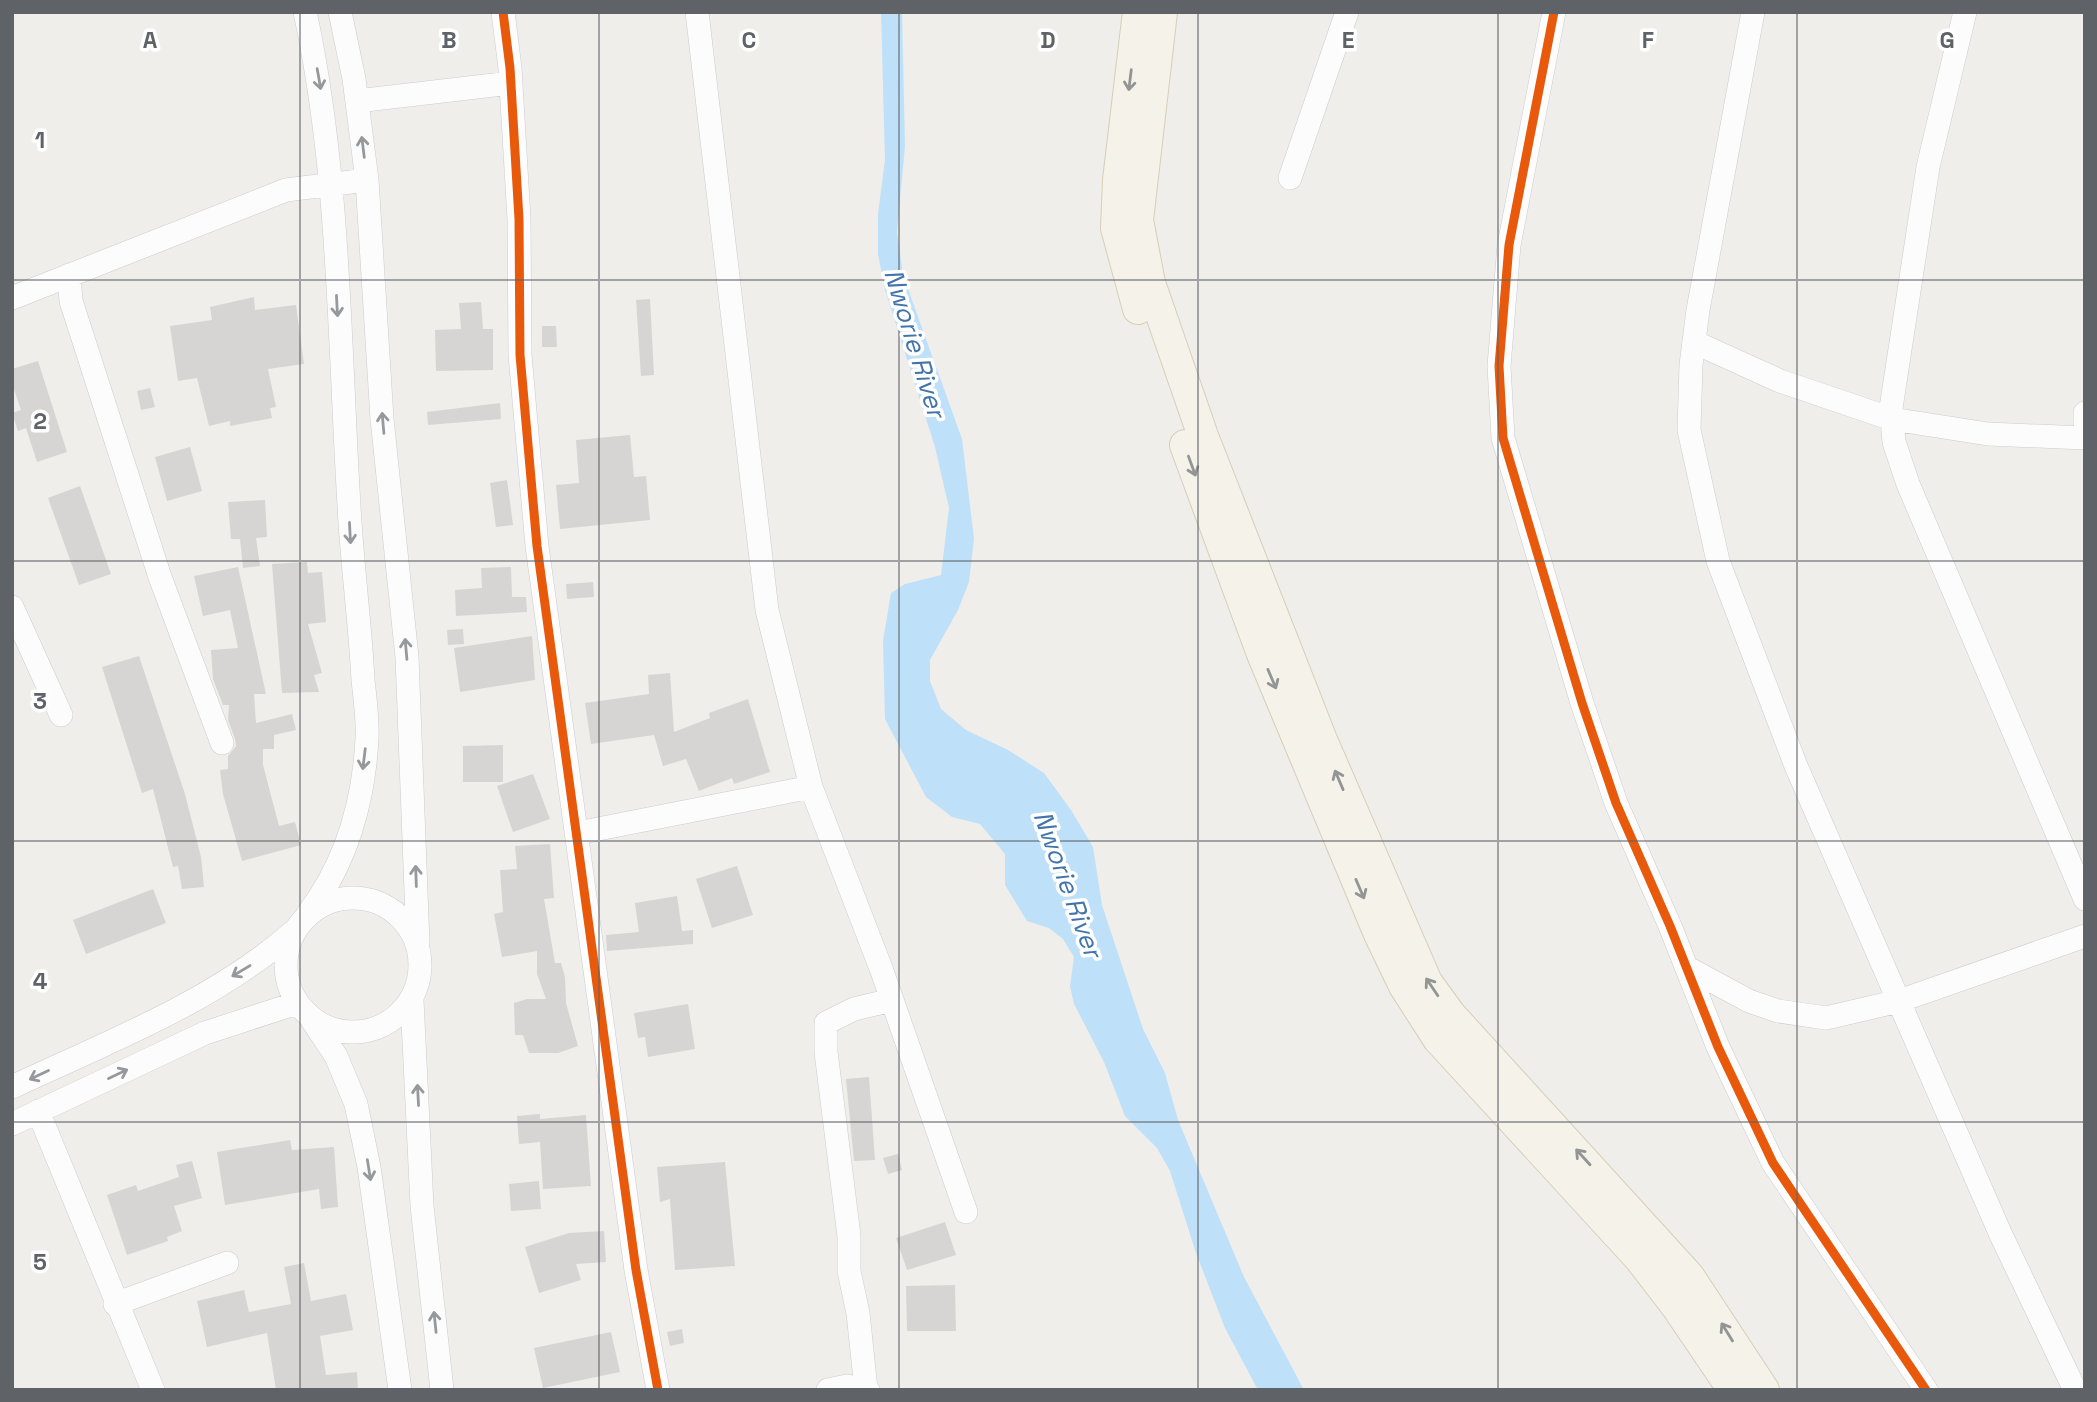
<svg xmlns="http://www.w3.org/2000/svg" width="2097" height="1402" viewBox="0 0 2097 1402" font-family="'Space Grotesk',sans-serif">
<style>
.water{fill:#bfe0f9}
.building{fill:#d6d5d3}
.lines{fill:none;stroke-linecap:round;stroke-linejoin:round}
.minor-casing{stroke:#cbcccc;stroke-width:24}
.major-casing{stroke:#d7ceb8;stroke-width:32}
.minor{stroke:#fdfcfc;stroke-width:23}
.major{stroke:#f4f2e9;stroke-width:30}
.cycleway-casing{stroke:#fff;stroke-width:13}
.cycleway{stroke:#e8590c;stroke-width:9}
.oneway{stroke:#96999c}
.oneway2{stroke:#939595}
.grid{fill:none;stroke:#5f6368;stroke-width:2;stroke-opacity:0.55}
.labels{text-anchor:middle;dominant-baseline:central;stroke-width:7;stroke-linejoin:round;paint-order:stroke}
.water-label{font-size:26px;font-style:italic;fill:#4174aa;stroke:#fff}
.grid-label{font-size:23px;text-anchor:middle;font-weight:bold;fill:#5f6368;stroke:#fff;stroke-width:7;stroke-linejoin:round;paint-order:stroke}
</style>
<rect width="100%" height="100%" fill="#efeeea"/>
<!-- water -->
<path class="water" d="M881 12H902L905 146 897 232 903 275 962 439 974 539 969 582 958 610 930 660V681L941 709 966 730 1008 750 1044 773 1071 810 1093 847 1102 905 1143 1029 1165 1073 1178 1120 1244 1277 1304 1390H1258L1225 1328 1196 1253 1170 1171 1157 1148 1125 1116 1104 1062 1074 1004 1070 986 1074 957 1063 939 1049 928 1027 921 1005 885V854L980 824 952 817 926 797 885 719 883 641 891 593 905 584 941 575 949 508 935 447 885 290 878 254V214L885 160Z"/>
<!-- building -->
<path class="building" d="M254 297 255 310 296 305 304 364 268 369 276 407 270 408 272 418 230 426V421L209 426 197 378 178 381 170 326 212 320 210 307Z
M650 299 654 375 641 376 636 300Z
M481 302 483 329H493V370L436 371 435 330 461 329 459 303Z
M542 326H556L557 347H542Z
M38 361 67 452 37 462 26 428 18 431 12 413 21 410 12 383V369Z
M150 388 155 407 141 410 137 391Z
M500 403 501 419 428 425 427 412Z
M630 435 634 477 646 476 650 520 560 529 556 485 579 483 576 440Z
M190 447 202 491 167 501 155 457Z
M507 480 513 525 496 527 490 483Z
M80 486 111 574 79 585 48 498Z
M265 500 267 537 256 538 260 566 243 568 240 539H231L228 502Z
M307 562 308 573 322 572 326 622 308 624 322 673 314 675 319 692 282 693 272 564Z
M238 567 266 694H254L256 723 292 714 296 730 274 735V749H263V765L279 826 295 822 301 845 242 861 223 794 220 770 228 769V756L236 746 235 739 228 720 229 705H223L213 679 211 650 238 648 230 610 203 616 194 576Z
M511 567 512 597H526L527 612 456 616 455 590 482 588 481 568Z
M593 582 594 597 567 599 566 584Z
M463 629 464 644 448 645 447 630Z
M532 636 535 680 460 692 454 648Z
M139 656 185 794 201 857 204 887 182 889 178 866 173 867 153 789 142 793 102 667Z
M670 673 674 732 710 718 709 713 748 699 770 772 734 784 732 778 699 791 686 759 663 766 654 735 591 744 585 703 649 694 648 675Z
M503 745V782H463V746Z
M533 774 550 819 513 832 497 786Z
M550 844 554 898 544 899 555 963H561L565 977 566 1003 578 1046 558 1053H529L523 1035H515L514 1003 527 999H546L537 974V951L502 957 494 914 503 912 500 870 517 869 515 846Z
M737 866 753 915 712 928 696 879Z
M153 889 166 923 86 954 73 920Z
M677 896 682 931 693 930V944L607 951 606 935 639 932 635 903Z
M688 1004 695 1049 648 1057 645 1037 638 1038 634 1013Z
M869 1077 875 1160 854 1161 846 1079Z
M540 1114V1119L586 1115 591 1186 543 1189 540 1142 519 1144 517 1116Z
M290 1140 292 1150 334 1147 338 1207 321 1209 319 1189 225 1205 217 1152Z
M898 1154 902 1170 888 1174 883 1158Z
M192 1161 202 1198 174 1206 182 1231 167 1237 168 1241 127 1255 107 1195 136 1185 138 1191 179 1177 176 1165Z
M725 1162 735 1266 675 1270 670 1199 660 1202 657 1167Z
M539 1181 541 1209 511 1211 509 1184Z
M945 1222 956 1255 907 1270 896 1238Z
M604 1231 606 1262 576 1264 581 1280 539 1293 525 1247 569 1233Z
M304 1263 311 1301 346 1294 353 1330 320 1336 326 1375 357 1372 358 1390H276L267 1333 207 1347 197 1301 244 1290 249 1312 291 1304 284 1267Z
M955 1285 956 1331H907L906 1286Z
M682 1329 684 1343 670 1346 667 1332Z
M611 1332 620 1372 543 1388 534 1348Z"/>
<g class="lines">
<!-- minor casing -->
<g class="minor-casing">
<path id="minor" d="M305 12C340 174 339 341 349 506 352 564 360 622 363 680 365 699 368 719 367 738 364 801 346 864 307 915
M340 12 354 79 367 180 382 419 407 657 418 944
M503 12 510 68 519 219 520 355 537 546 636 1270 658 1390
M1554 12 1509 245 1499 366 1503 438 1582 703 1616 803 1670 926 1718 1047 1773 1163 1926 1390
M1753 12 1698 310 1691 365 1689 430 1718 561 1796 766 2001 1235 2075 1390
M1965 12 1928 167 1891 408 1894 442 1908 484 2085 899
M357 101 511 83
M1290 178 1347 12
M69 275 71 301 160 577 222 743
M12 298 286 190 367 180
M1694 342 1780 381 1892 419 1988 434 2085 438
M2085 413V423
M12 607 61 715
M811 787 882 971 966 1212
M578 833 811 787 767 610 697 12
M286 965a67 67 0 1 1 134 0a67 67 0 1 1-134 0Z
M1686 967 1749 1001 1778 1011 1826 1018 1899 1001 2085 936
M412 1000 422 1206 442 1390
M312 1020 336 1056 356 1104 369 1167 400 1390
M12 1087C108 1042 213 1002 293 932
M38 1111 153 1390
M12 1124 205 1033 297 1003
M115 1304 227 1263
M866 1389 858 1313 849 1271V1236L826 1052V1023L854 1009 892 1000
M828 1390 847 1386 868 1390"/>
</g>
<!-- major casing -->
<g class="major-casing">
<path id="major" d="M1138 12 1118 180 1116 228 1138 309
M1162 12 1138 220 1150 283 1203 436 1322 740 1427 982 1451 1015 1689 1276 1764 1390
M1185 445 1262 654 1379 934 1404 986 1438 1039 1639 1258 1676 1306 1733 1390"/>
</g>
<!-- minor -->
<use href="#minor" class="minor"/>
<!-- major -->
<use href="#major" class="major"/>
<!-- cycleway casing -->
<g class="cycleway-casing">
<path id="cycleway" d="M503 12 510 68 519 219 520 355 537 546 636 1270 658 1390
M1554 12 1509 245 1499 366 1503 438 1582 703 1616 803 1670 926 1718 1047 1773 1163 1926 1390"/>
</g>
<!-- cycleway -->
<use href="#cycleway" class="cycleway"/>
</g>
<!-- one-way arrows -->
<defs><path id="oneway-shaft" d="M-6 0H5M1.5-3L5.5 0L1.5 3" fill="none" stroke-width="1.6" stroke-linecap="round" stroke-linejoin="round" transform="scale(1.75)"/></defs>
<g class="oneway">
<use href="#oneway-shaft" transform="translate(319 79) rotate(80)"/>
<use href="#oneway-shaft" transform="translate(363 147) rotate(-97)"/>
<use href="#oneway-shaft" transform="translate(337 306) rotate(87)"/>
<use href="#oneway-shaft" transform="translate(383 423) rotate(-95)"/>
<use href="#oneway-shaft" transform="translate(350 533) rotate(87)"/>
<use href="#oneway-shaft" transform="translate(406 649) rotate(-95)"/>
<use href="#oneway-shaft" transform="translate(364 759) rotate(97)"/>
<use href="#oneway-shaft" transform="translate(416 876) rotate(-92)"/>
<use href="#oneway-shaft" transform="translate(241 971) rotate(149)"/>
<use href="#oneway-shaft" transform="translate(118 1074) rotate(-25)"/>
<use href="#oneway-shaft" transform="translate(39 1075) rotate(155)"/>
<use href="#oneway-shaft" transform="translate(418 1095) rotate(-93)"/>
<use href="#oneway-shaft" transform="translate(369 1170) rotate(81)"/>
<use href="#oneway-shaft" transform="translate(435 1322) rotate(-96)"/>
</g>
<g class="oneway2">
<use href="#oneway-shaft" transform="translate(1130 80) rotate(97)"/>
<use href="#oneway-shaft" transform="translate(1192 466) rotate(70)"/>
<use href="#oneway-shaft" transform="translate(1272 679) rotate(67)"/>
<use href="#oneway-shaft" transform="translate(1339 780) rotate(-113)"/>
<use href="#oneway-shaft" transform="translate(1360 889) rotate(67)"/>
<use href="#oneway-shaft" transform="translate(1432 987) rotate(-124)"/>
<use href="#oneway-shaft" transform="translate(1583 1157) rotate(-132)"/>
<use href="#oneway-shaft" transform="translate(1727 1332) rotate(-122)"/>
</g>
<!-- grid -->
<path class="grid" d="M300 12V1390M599 12V1390M899 12V1390M1198 12V1390M1498 12V1390M1797 12V1390M12 280H2085M12 561H2085M12 841H2085M12 1122H2085"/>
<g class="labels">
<!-- water labels -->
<g class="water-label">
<text transform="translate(915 343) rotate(73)">Nworie River</text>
<text transform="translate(1068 884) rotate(70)">Nworie River</text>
</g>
</g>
<g class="grid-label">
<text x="150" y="48">A</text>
<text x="449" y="48">B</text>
<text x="749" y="48">C</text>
<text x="1048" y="48">D</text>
<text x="1348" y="48">E</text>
<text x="1648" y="48">F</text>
<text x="1947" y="48">G</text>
<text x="40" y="148">1</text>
<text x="40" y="429">2</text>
<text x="40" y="709">3</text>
<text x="40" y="989">4</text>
<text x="40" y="1270">5</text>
</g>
<!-- border -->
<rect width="2097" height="1402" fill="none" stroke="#5f6368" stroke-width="28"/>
</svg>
